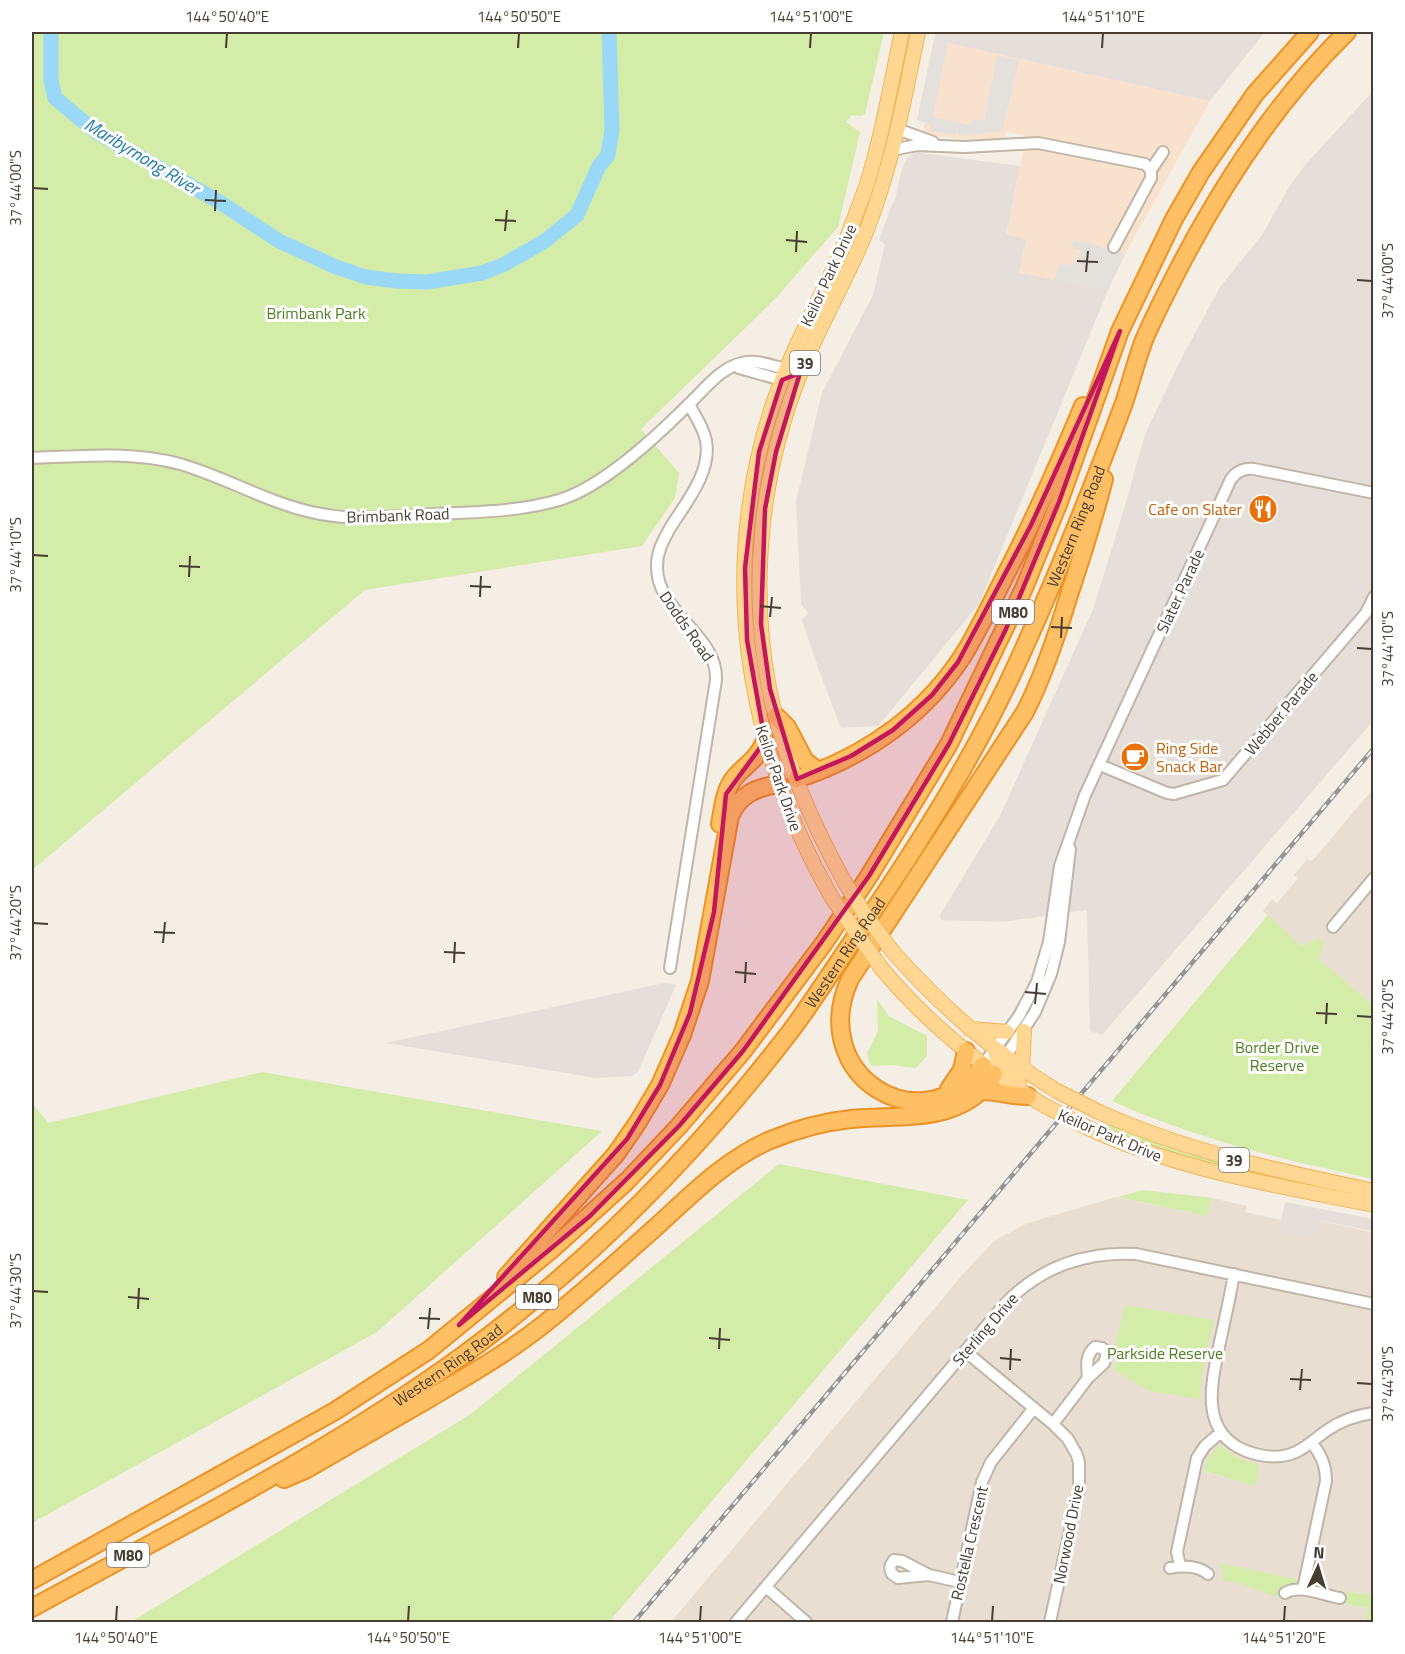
<svg xmlns="http://www.w3.org/2000/svg" width="1405" height="1654" viewBox="0 0 1405 1654" font-family="'Titillium Web',sans-serif">
<style>
.residential{fill:#e8dfd2;fill-rule:evenodd}
.commercial{fill:#f8e2cd}
.industrial{fill:#e6dfd9}
.green{fill:#d3eca8}
.parking{fill:#e4e1dd}
.lines{fill:none;stroke-linecap:round;stroke-linejoin:round}
.river{stroke:#9ad8f7;stroke-width:15}
.minor-casing{stroke:#c0b5a6;stroke-width:14}
.major-casing{stroke:#efb557;stroke-width:16}
.highway-casing{stroke:#ec9326;stroke-width:20}
.minor{stroke:#fff;stroke-width:10}
.major{stroke:#ffd792;stroke-width:14}
.highway{stroke:#ffbf64;stroke-width:16}
.rail-casing{stroke:#959595;stroke-width:4.5}
.rail{stroke:#fff;stroke-width:2;stroke-dasharray:7;stroke-linecap:butt}
.major-bridge-casing{stroke:#efb557;stroke-width:16;stroke-linecap:butt}
.major-bridge{stroke:#ffd792;stroke-width:14}
.marked{fill:#c2185b;fill-opacity:0.2;stroke:#c2185b;stroke-width:4.5;stroke-linejoin:round}
.ticks{fill:none;stroke:#473d33;stroke-width:2}
.labels{text-anchor:middle;dominant-baseline:central;stroke-width:6;stroke-linejoin:round;paint-order:stroke}
.shield{fill:#fff;stroke:#7e7770;stroke-width:1.5}
.shield-label{font-size:15px;font-weight:bold;fill:#473d33}
.street-label{font-size:16px;fill:#473d33;stroke:#fff}
.park-label{font-size:16px;fill:#4c7e21;stroke:#fff}
.food-label{font-size:16px;fill:#c56008;stroke:#fff;text-anchor:end}
.water-label{font-size:18px;font-style:italic;fill:#217cab;stroke:#fff}
.neatline{fill:none;stroke:#473d33;stroke-width:2}
.ticks-label{font-size:15px;text-anchor:middle;fill:#473d33}
</style>
<rect width="100%" height="100%" fill="#f4eee4"/>
<!-- residential -->
<path class="residential" d="M1373 789V1005L1319 959 1318 938 1301 946 1263 911 1272 899 1277 903 1298 878 1294 875 1307 859 1312 861Z
M1116 1197 1207 1216 1212 1198 1247 1206 1245 1212 1281 1220 1279 1231 1313 1239 1317 1220 1371 1232 1368 1249 1374 1251 1373 1583 1371 1595 1349 1591 1345 1604 1368 1608 1365 1622H671L964 1273 994 1241 1028 1223ZM1117 1359 1201 1378 1200 1391 1114 1370ZM1222 1445 1232 1454 1250 1463 1256 1485 1205 1472 1206 1462Z"/>
<!-- commercial -->
<path class="commercial" d="M934 40 1210 101 1125 254 1108 290 1018 273 1026 239 1006 234 1024 149V135L1006 131 1004 138 969 140 922 134 925 122 917 120Z"/>
<!-- industrial -->
<path class="industrial" d="M936 32H1265L1210 101 934 40Z
M1373 91V721L1102 1035 1090 1031 1087 910 1002 922 941 920 940 915 1000 816 1093 609 1122 516 1145 434 1180 361 1220 287 1262 235 1289 187 1305 165Z
M914 152 1020 166 1006 234 1026 239 1019 273 1108 290 979 604 878 726 841 728 820 673 802 620 808 613 801 604 796 501 822 393 873 295 885 244 879 240 892 204 895 200 902 168 907 158Z
M664 983 676 985 638 1072 632 1076 596 1078 386 1043Z
M1285 1202 1373 1219V1251L1368 1250 1371 1231 1318 1220 1313 1239 1278 1231Z"/>
<!-- green -->
<path class="green" d="M32 32H884L865 114 861 116 852 115 846 122 860 132 838 227 774 300 641 429 679 473 675 498 642 546 365 590 32 870Z
M1268 915 1301 946 1319 938 1324 942 1319 959 1373 1005V1179C1284 1160 1196 1139 1112 1101Z
M877 999 889 1016 927 1036V1056L916 1068 892 1065 871 1066 867 1054 878 1031Z
M262 1072 602 1131 377 1332 32 1523V1103L48 1123Z
M1108 1122 1373 1196V1201L1248 1174 1141 1146 1106 1127Z
M779 1164 968 1200 609 1622H131L471 1414Z
M1143 1190 1212 1198 1207 1216 1118 1197Z
M1125 1305 1214 1320 1201 1378 1200 1399 1149 1391 1114 1370 1117 1359 1114 1349Z
M1221 1445C1232 1455 1244 1462 1259 1464L1256 1486 1204 1471C1207 1459 1211 1452 1221 1445Z
M1219 1563 1296 1579 1298 1581 1284 1589 1276 1597 1239 1583 1222 1580 1223 1573Z
M1373 1583V1622H1365L1368 1608 1345 1604 1348 1591 1370 1595Z"/>
<!-- parking -->
<path class="parking" d="M934 40 948 43 933 117 971 125 973 119 984 121 997 55 1019 60 1002 131 960 136 957 131 955 135 930 131V124L917 120Z
M1073 240 1091 243 1098 247 1125 254 1108 290 1054 281 1059 263 1072 265 1079 256 1080 250 1072 248Z"/>
<g class="lines">
<!-- river -->
<path class="river" d="M51 32V80L55 98 96 132 221 203 279 241 336 267 366 277 397 281 427 282 482 273 503 265 545 241 577 215 599 166 608 155 612 129 609 32"/>
<!-- minor casing -->
<g class="minor-casing">
<path id="minor" d="M897 129 933 142
M892 150 917 145 965 147 1038 143 1145 164 1151 170V178L1114 247
M1151 170 1163 152
M739 368 782 380
M32 458C81 456 131 451 180 464 228 478 271 505 321 514 358 521 396 516 433 514 475 512 518 512 559 500 603 487 656 437 689 404 705 389 720 368 742 363 755 359 773 366 786 369
M1100 765 1167 793 1174 794 1223 780 1366 613 1374 597
M1333 927 1374 878
M670 968 716 680C718 634 656 613 657 566 657 551 663 541 670 528 685 504 712 472 706 441 704 428 695 416 689 404
M1002 1062 1035 1012 1051 974 1059 942 1070 849
M983 1065 1019 1016 1037 982 1049 942 1060 866 1085 795 1231 479C1237 471 1244 468 1254 469L1374 493
M1234 1274C1230 1297 1225 1319 1220 1342 1212 1381 1198 1432 1246 1451 1262 1457 1281 1459 1296 1452 1307 1447 1316 1438 1326 1431 1340 1421 1357 1415 1374 1413
M965 1351 1053 1424 1068 1439 1077 1455 1079 1463V1489L1050 1622
M1053 1424 1088 1378 1104 1363 1107 1354 1102 1348 1095 1347C1085 1355 1087 1367 1088 1378
M1180 1566 1177 1552 1197 1458 1205 1446 1221 1432
M1170 1568C1182 1565 1199 1566 1208 1574
M929 1575 898 1578 892 1574C889 1568 890 1565 894 1560L902 1561 929 1575 960 1582
M766 1587 806 1622
M1303 1589 1326 1481C1326 1465 1321 1455 1312 1443
M1285 1593C1300 1584 1323 1595 1340 1598
M736 1622 1005 1304C1040 1267 1086 1251 1136 1254L1374 1304
M952 1622 982 1482 991 1462 1034 1408"/>
</g>
<!-- major casing -->
<g class="major-casing">
<path id="major" d="M844 881C811 821 782 755 769 688 749 583 761 471 801 372 823 316 856 265 875 207 895 150 906 90 918 32
M832 898C745 745 717 571 774 401 790 355 813 312 834 268 846 242 856 214 866 187 882 137 891 83 902 32
M893 952C943 1008 993 1052 1057 1091
M882 969C928 1024 984 1069 1045 1106
M970 1029 1007 1032
M994 1049 1000 1065 1018 1080 1019 1085
M1022 1069 1024 1031
M1099 1112C1188 1152 1278 1171 1374 1191
M1086 1127C1177 1170 1276 1185 1374 1205"/>
</g>
<!-- highway casing -->
<g class="highway-casing">
<g id="highway">
<path d="M776 716 787 727 805 761 818 771"/>
<path d="M797 779C867 756 929 712 967 649 981 625 993 600 1005 576 1034 520 1059 464 1083 406"/>
<path d="M720 824C723 809 724 791 734 778 746 764 757 760 765 741"/>
<path d="M983 1065C922 1148 806 1075 850 979L1025 712C1044 675 1057 635 1069 595 1082 556 1094 518 1104 479"/>
<path d="M949 1089 962 1070 966 1051"/>
<path d="M980 1091C997 1091 1012 1096 1028 1096"/>
<path d="M506 1277 616 1154 638 1122 660 1085 682 1035 700 981 730 816C740 794 756 788 778 784"/>
<path d="M284 1479 305 1470C347 1446 389 1422 430 1398 469 1375 509 1352 544 1324 583 1293 620 1259 657 1226 692 1194 724 1161 768 1141 794 1130 822 1122 851 1119 901 1114 964 1125 994 1074"/>
<path d="M32 1580 335 1411 429 1350 551 1250 627 1181 679 1126 743 1051 824 943 869 876 949 744 1024 588 1059 502 1120 331 1174 219 1201 172 1255 94 1310 32"/>
<path id="s1" d="M32 1608C178 1528 327 1454 462 1356 588 1264 699 1151 793 1028 818 994 841 957 865 923 923 838 978 750 1020 657 1057 576 1090 494 1121 411 1130 388 1135 363 1144 340 1155 314 1168 289 1181 264 1225 180 1279 98 1347 32"/>
</g>
</g>
<!-- minor -->
<use href="#minor" class="minor"/>
<!-- major -->
<use href="#major" class="major"/>
<!-- highway -->
<use href="#highway" class="highway"/>
<!-- rail casing -->
<g class="rail-casing">
<path id="rail" d="M634 1622 1374 748"/>
</g>
<!-- rail -->
<use href="#rail" class="rail"/>
<!-- major-bridge casing -->
<g class="major-bridge-casing">
<path id="major-bridge" d="M844 881 864 913 893 952
M832 898 882 969
M1057 1091 1099 1112
M1045 1106 1086 1127"/>
</g>
<!-- major-bridge -->
<use href="#major-bridge" class="major-bridge"/>
</g>
<!-- marked area -->
<path class="marked" d="M1120 331 1059 502 1006 629 949 744 869 876 743 1051 679 1126 590 1216 459 1325 627 1139 660 1085 690 1013 714 912 726 794 765 741 747 640 745 568 759 452 782 380 800 373 776 452 765 509 761 624 770 689 797 779 851 756 893 730 932 695 958 662 1031 525Z"/>
<!-- ticks -->
<path class="ticks" d="M226 48 227 33M518 48 519 33M810 48 811 33M1102 48 1103 33M33 188 48 189M205 200 226 201M215 211 216 190M495 220 516 221M505 231 507 210M786 240 807 242M796 252 797 231M1077 261 1098 262M1086 272 1088 251M1357 280 1372 281M33 555 48 556M179 566 200 567M189 577 190 556M470 586 491 587M480 597 481 576M760 606 781 608M770 617 772 597M1051 627 1072 628M1061 638 1062 617M1357 648 1372 649M33 923 48 924M154 932 175 933M163 943 165 922M444 952 465 953M454 963 455 942M735 972 756 974M745 983 746 962M1025 992 1046 994M1035 1004 1037 983M1316 1013 1337 1014M1357 1016 1372 1017M1326 1024 1327 1003M33 1291 48 1292M128 1297 149 1299M138 1309 139 1288M419 1318 440 1319M428 1329 430 1308M709 1338 730 1340M719 1349 720 1328M1000 1358 1021 1360M1010 1370 1011 1349M1290 1379 1311 1380M1357 1383 1372 1384M1300 1390 1302 1369M116 1621 117 1606M408 1621 409 1606M700 1621 701 1606M992 1621 993 1606M1284 1621 1285 1606"/>
<!-- icons -->
<defs>
<g id="restaurant-disc" transform="scale(1.5)"><circle r="9.5" fill="#e8710a" stroke="#fff"/><path d="M-5-6h1v4h1v-4h1v4h1v-4h1v5L-1.5 .5V6h-2V.5L-5-1ZM5-6V6H3V1.5H1.5Q1.5-4 5-6Z" fill="#fff"/></g>
<g id="cafe-disc" transform="scale(1.5)"><circle r="9.5" fill="#e8710a" stroke="#fff"/><path d="M-5.5-4.5H6V0H3Q3 3.5 0 3.5H-2.5Q-5.5 3.5-5.5 0ZM3-3.2v2h1.7v-2ZM-6 4.5H4V6H-6Z" fill="#fff"/></g>
</defs>
<g fill-rule="evenodd">
<use href="#restaurant-disc" x="1263" y="509"/>
<use href="#cafe-disc" x="1135" y="757"/>
</g>
<g class="labels">
<!-- shield labels -->
<g class="shield">
<rect x="790" y="351" width="30" height="24" rx="4.5"/>
<rect x="992" y="600" width="42" height="24" rx="4.5"/>
<rect x="1219" y="1148" width="30" height="24" rx="4.5"/>
<rect x="516" y="1285" width="42" height="24" rx="4.5"/>
<rect x="107" y="1543" width="42" height="24" rx="4.5"/>
</g>
<g class="shield-label">
<text x="805" y="363">39</text>
<text x="1013" y="612">M80</text>
<text x="1234" y="1160">39</text>
<text x="537" y="1297">M80</text>
<text x="128" y="1555">M80</text>
</g>
<!-- street labels -->
<g class="street-label">
<text transform="translate(828 275) rotate(-65)">Keilor Park Drive</text>
<text transform="translate(398 515) rotate(-2)">Brimbank Road</text>
<text stroke="none"><textPath href="#s1" startOffset="1544">Western Ring Road</textPath></text>
<text transform="translate(1180 591) rotate(-65)">Slater Parade</text>
<text transform="translate(687 626) rotate(55)">Dodds Road</text>
<text transform="translate(1281 713) rotate(-50)">Webber Parade</text>
<text transform="translate(779 778) rotate(71)">Keilor Park Drive</text>
<text stroke="none"><textPath href="#s1" startOffset="1058">Western Ring Road</textPath></text>
<text transform="translate(1110 1135) rotate(23)">Keilor Park Drive</text>
<text transform="translate(985 1329) rotate(-49)">Sterling Drive</text>
<text stroke="none"><textPath href="#s1" startOffset="482">Western Ring Road</textPath></text>
<text transform="translate(1068 1534) rotate(-79)">Norwood Drive</text>
<text transform="translate(969 1543) rotate(-77)">Rostella Crescent</text>
</g>
<!-- park labels -->
<g class="park-label">
<text x="316" y="313">Brimbank Park</text>
<text x="1277" y="1047">Border Drive<tspan x="1277" dy="18">Reserve</tspan></text>
<text x="1165" y="1353">Parkside Reserve</text>
</g>
<!-- food labels -->
<g class="food-label">
<text x="1242" y="509">Cafe on Slater</text>
<text x="1156" y="748" text-anchor="start">Ring Side<tspan x="1156" dy="18">Snack Bar</tspan></text>
</g>
<!-- water labels -->
<g class="water-label">
<text transform="translate(142 156) rotate(31)">Maribyrnong River</text>
</g>
</g>
<!-- border -->
<rect width="1405" height="1654" fill="none" stroke="#ffffff" stroke-width="66"/>
<!-- north arrow -->
<g transform="translate(1318 1567) rotate(4)" stroke="#ffffff" stroke-width="4.5" paint-order="stroke">
<path d="M0-4.5L10 22L0 15L-10 22Z" fill="#473d33"/>
<text y="-9" font-size="16" font-weight="bold" text-anchor="middle" fill="#473d33">N</text>
</g>
<rect x="33" y="33" width="1339" height="1588" class="neatline"/>
<g class="ticks-label">
<text x="227" y="22">144°50'40"E</text>
<text x="519" y="22">144°50'50"E</text>
<text x="811" y="22">144°51'00"E</text>
<text x="1103" y="22">144°51'10"E</text>
<text transform="translate(16 188) rotate(-90)" y="5">37°44'00"S</text>
<text transform="translate(1388 281) rotate(-90)" y="5">37°44'00"S</text>
<text transform="translate(16 555) rotate(-90)" y="5">37°44'10"S</text>
<text transform="translate(1388 649) rotate(-90)" y="5">37°44'10"S</text>
<text transform="translate(16 923) rotate(-90)" y="5">37°44'20"S</text>
<text transform="translate(1388 1017) rotate(-90)" y="5">37°44'20"S</text>
<text transform="translate(16 1291) rotate(-90)" y="5">37°44'30"S</text>
<text transform="translate(1388 1384) rotate(-90)" y="5">37°44'30"S</text>
<text x="116" y="1643">144°50'40"E</text>
<text x="408" y="1643">144°50'50"E</text>
<text x="700" y="1643">144°51'00"E</text>
<text x="992" y="1643">144°51'10"E</text>
<text x="1284" y="1643">144°51'20"E</text>
</g>
</svg>
